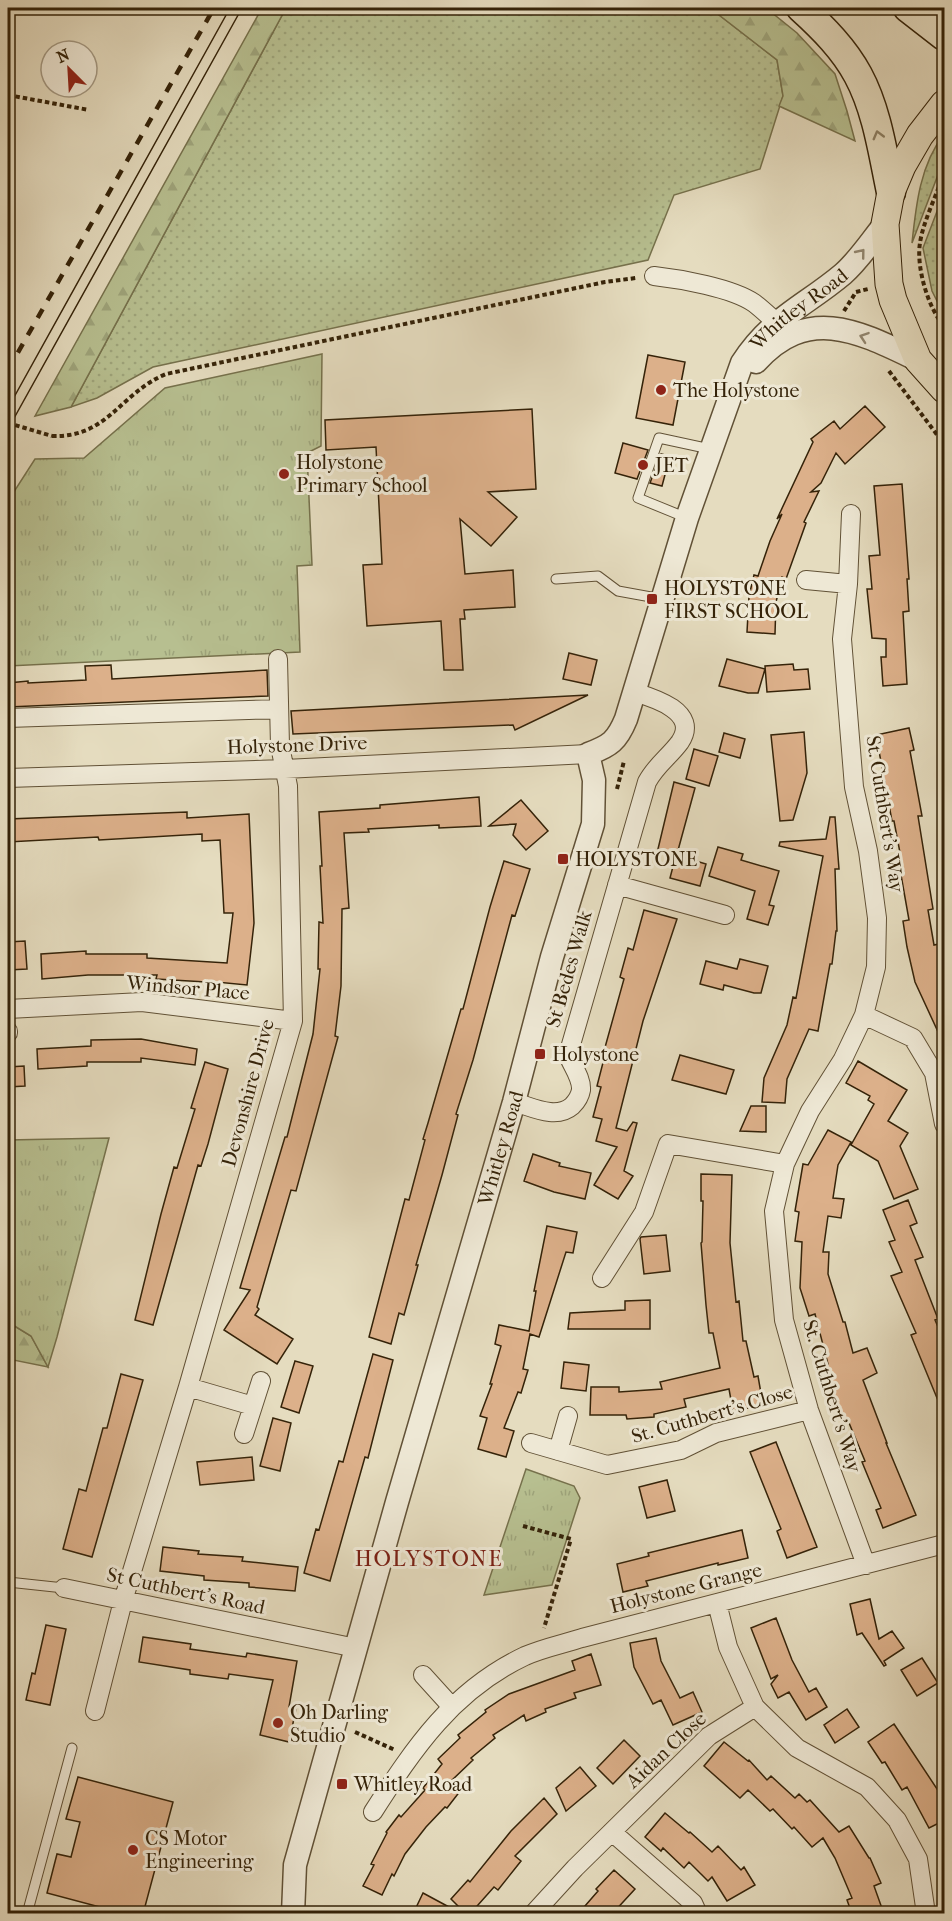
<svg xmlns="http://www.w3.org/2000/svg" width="952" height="1921" viewBox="0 0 952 1921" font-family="'IM FELL French Canon',serif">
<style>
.grass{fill:url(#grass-dots);stroke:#76714c;stroke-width:1.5}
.forest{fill:url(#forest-firs);stroke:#76714c;stroke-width:1.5}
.park{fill:url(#park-tufts);stroke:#76714c;stroke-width:1.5}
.building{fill:#dcb08a;stroke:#352309;stroke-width:1.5}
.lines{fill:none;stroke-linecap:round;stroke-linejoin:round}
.service-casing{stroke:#615136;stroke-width:11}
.minor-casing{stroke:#615136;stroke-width:20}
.tertiary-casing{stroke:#615136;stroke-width:25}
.primary-casing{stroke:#352309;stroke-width:29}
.trunk-casing{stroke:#352309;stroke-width:31}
.path{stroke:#352309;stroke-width:4;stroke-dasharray:4.5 3;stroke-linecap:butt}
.service{stroke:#eee8d5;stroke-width:9}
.minor{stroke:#eee8d5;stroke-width:18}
.tertiary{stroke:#eee8d5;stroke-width:22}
.primary{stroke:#e5dcbf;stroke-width:27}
.trunk{stroke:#e5dcbf;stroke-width:28}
.tram{stroke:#352309;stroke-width:1.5}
.rail{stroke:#352309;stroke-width:4.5;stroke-dasharray:10 10;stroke-linecap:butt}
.path-bridge{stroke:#352309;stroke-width:4;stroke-dasharray:4.5 3;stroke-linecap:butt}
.oneway{stroke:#8d8064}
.oneway2{stroke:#92866f}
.poi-dot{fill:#8f2418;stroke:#eee8d5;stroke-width:2}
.labels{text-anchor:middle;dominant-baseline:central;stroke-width:6;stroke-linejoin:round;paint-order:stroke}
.street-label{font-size:20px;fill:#352309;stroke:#eee8d5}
.poi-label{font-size:20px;fill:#352309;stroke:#eee8d5;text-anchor:start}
.quarter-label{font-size:22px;letter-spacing:1.5px;fill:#7a1f14;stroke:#eee8d5}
</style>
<defs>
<pattern id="grass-dots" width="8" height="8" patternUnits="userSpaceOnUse" patternTransform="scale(1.5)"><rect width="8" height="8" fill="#b7bf90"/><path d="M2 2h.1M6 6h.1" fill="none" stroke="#9ea47b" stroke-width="1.8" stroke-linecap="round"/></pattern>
<pattern id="forest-firs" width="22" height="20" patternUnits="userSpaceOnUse" patternTransform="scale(1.5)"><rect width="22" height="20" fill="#b7bf90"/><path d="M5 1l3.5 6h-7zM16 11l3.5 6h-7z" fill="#9ea47b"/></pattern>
<pattern id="park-tufts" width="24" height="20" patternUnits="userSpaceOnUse" patternTransform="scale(1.5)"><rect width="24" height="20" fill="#b7bf90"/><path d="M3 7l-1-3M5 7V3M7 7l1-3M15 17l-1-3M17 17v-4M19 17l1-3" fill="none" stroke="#9ea47b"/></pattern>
</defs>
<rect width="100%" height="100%" fill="#e5dcbf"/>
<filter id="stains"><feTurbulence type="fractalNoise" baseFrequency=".00333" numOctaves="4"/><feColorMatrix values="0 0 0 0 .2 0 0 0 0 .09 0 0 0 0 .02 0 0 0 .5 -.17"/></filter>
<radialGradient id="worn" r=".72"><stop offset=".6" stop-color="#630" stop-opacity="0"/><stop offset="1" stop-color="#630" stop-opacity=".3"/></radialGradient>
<!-- grass -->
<path class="grass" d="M286 8H710L777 60 783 96 760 169 674 195 648 260 153 367 97 398 71 407Z
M944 134V159L912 243C916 205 920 165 944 134Z
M944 193V315L932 291 923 248Z"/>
<!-- forest -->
<path class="forest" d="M262 8H286L71 407 35 416Z
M710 8H766L797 33 835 74 847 111 855 141 779 106 783 96 777 60Z
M8 1322 31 1336 48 1367 8 1359Z"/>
<!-- park -->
<path class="park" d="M322 354 321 446 307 453 312 565 297 566 300 652 8 666V501L35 459 84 458 165 388Z
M109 1138 57 1337 48 1367 31 1336 8 1322V1140Z
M526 1469 574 1486 580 1498 552 1585 484 1595Z"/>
<!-- building -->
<path class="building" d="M648 355 685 362 673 425 636 418Z
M865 406 885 427 845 464 836 453 821 483 811 492 819 491 804 522 806 523 786 579 782 577 776 602 775 634 747 632 749 596 754 575 758 576 770 541 782 514 777 519 813 442 811 439 834 421 840 429Z
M532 409 536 489 488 492 517 517 491 546 460 519 465 574 513 570 515 607 464 610 465 619H460L463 670H444L441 621 367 626 363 565 382 564 376 447 326 450 325 420Z
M623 443 648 450 637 479 615 473Z
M661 454 670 456 662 486 650 483Z
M902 484 909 579H907L909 611 903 612 907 684 883 686 881 657H886V639L872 638 867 589H872L869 556 880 555 874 486Z
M569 653 597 660 591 685 563 679Z
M727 659 765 669 758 693H748L719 686Z
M793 664 794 670 808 669 810 689 767 692 765 666Z
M111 665 112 679 267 670 268 696 8 707V683L28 681V683L86 680 85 666Z
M588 695 515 730 513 725 293 734 291 711Z
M909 728 914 750 910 751 922 816H918L933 909 928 910 934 945 939 944 945 974V1047L915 982 907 947 903 921 909 920 898 858H901L894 821H892L876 735Z
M804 732 807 773 793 820 780 821 771 735Z
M724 733 745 739 740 758 719 752Z
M694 749 718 756 709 786 686 779Z
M674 782 695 788 677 854 658 849Z
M479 797 481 826 439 828V825L368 829 369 832 344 833 349 908 342 909 341 986 335 1036 338 1037 296 1191 291 1190 257 1307 259 1309 255 1315 293 1339 277 1364 224 1330 250 1290 240 1288 285 1137H287L313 1034 320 969H318L319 922 323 923 320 866H322L319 812 380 808V805Z
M521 800 548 831 526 850 513 835 516 824 489 826Z
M187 812V818L249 814 254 923 247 985 206 981V982L156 979 157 975H88L42 979 41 954 86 951V954H147V958L227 963 233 913H224L220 840 202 841V834L99 840 98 837 8 842V819Z
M830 817H835L839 869H835L837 931H836L832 964H830L818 1031 809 1029 787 1079 785 1103 762 1102 764 1078 787 1025 793 997 796 998 823 856 779 846 780 842 826 839Z
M718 847 743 854 741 860 779 871 769 905 774 906 768 925 747 919 755 891 709 876Z
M676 855 706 864 700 886 670 878Z
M504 861 530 869 515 916 512 915 473 1060 456 1114 458 1115 442 1175 416 1265H418L404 1315 399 1313 391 1344 369 1337 405 1199 409 1200 425 1140 423 1139 428 1123 461 1009H463L490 907Z
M644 910 677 919 643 1021 616 1128 627 1131 633 1122 637 1123 624 1171 633 1176 618 1199 594 1185 617 1147 596 1141 602 1119 593 1117 601 1087 597 1086 606 1051H604L624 979 620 977 628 948 633 950Z
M25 941 27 969 8 970V942Z
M740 959 768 966 761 993H754L724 985 723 990 700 984 706 961 737 969Z
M141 1039 197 1049 195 1065 141 1058V1062H87V1066L38 1069 37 1049 91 1046V1040Z
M680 1055 734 1070 726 1094 672 1080Z
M858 1061 907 1090 888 1121 908 1133 900 1146 918 1189 894 1199 878 1161 851 1145 874 1104 868 1100 870 1096 846 1083Z
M205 1062 228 1069 208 1144 201 1166 198 1165 153 1325 135 1320 161 1214 174 1167 177 1168 195 1109 191 1108Z
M24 1066 25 1086 8 1087V1067Z
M751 1106H766V1132L740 1131Z
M828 1130 851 1142 838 1165 833 1198 844 1199 841 1218 828 1216 823 1252H829L828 1274 843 1322H845L853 1353 867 1348 877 1373 863 1380 887 1443H886L916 1515 883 1528 876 1510 881 1508 862 1462 865 1461 849 1423 846 1424 822 1367 828 1364 815 1314 809 1316 800 1288 802 1242 795 1241 799 1212 795 1211 803 1164 808 1165Z
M533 1154 560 1163 559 1166 591 1173 585 1199 554 1192 524 1181Z
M701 1174 732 1175 730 1243 736 1302 739 1301 743 1341H746L754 1377 758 1376 763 1405 733 1411 729 1389 684 1399 686 1407 654 1414V1417L627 1419 626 1415H590L591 1387H619V1392L662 1389 660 1382 720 1368 713 1333H709L706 1305 701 1243 702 1242 703 1201H701Z
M908 1200 917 1223 910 1226 923 1257 915 1260 938 1319 935 1320 945 1343 944 1415 911 1335 916 1333 891 1276 902 1272 889 1242 895 1240 883 1210Z
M547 1226 577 1232 573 1253 566 1252 539 1337 530 1334 523 1369 528 1370 521 1393 518 1392 504 1428 514 1431 506 1457 478 1449 487 1418 480 1416 492 1384H490L501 1346 495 1344 499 1325 529 1331 536 1291H534Z
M666 1235 670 1271 644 1274 640 1239 641 1237Z
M650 1300V1329H568L570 1313 625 1310V1301Z
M373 1354 393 1360 368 1458 365 1457 330 1581 304 1573 316 1529 319 1530 339 1461 343 1462Z
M295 1361 313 1366 299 1413 281 1407Z
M564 1362 589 1365 586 1391 561 1388Z
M121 1374 143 1380 92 1557 63 1549 79 1489 86 1491 103 1428H107Z
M273 1418 291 1423 280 1471 260 1466Z
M776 1442 817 1547 787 1558 777 1531 781 1529 750 1452Z
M252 1457 254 1480 200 1485 197 1462Z
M667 1480 675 1511 647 1518 639 1487Z
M742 1530 748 1558 718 1565V1563L646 1581 648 1586 623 1592 617 1564 649 1556 648 1553Z
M163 1547 199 1551 198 1554 243 1557 242 1561 298 1567 295 1591 249 1587V1583L204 1580V1576L160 1571Z
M870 1599 879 1639 892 1631 904 1648 884 1661 886 1665 884 1666 862 1633 857 1635 850 1604Z
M776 1618 792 1660 809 1692 816 1688 827 1707 806 1720 789 1692 778 1698 771 1684 778 1675 771 1679 751 1628Z
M46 1625 66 1629 50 1705 26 1700 32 1673 35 1674Z
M143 1637 191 1644 190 1649 246 1657 247 1653 297 1661 289 1707 296 1709 289 1742 260 1735 273 1680 229 1674 228 1679 190 1674V1670L139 1662Z
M656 1638 661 1661 680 1698 693 1692 702 1712 673 1725 661 1700 653 1704 634 1667 630 1643Z
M591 1654 601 1685 574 1693 576 1698 545 1709 546 1712 526 1721 524 1715 493 1735 495 1738 471 1758 473 1760 450 1782 461 1790 447 1808 445 1807 426 1827 405 1854 394 1876 392 1874 382 1895 363 1886 374 1865 371 1864 387 1833 386 1832 399 1815 401 1817 425 1790 423 1788 442 1764 438 1759 460 1738 458 1735 486 1712 485 1710 509 1694 575 1670 572 1661Z
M922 1658 938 1683 917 1696 901 1670Z
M847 1709 859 1727 835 1743 824 1725Z
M894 1724 945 1801V1820L929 1828 907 1787 902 1790 885 1762 882 1763 868 1742Z
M624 1740 640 1756 613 1784 597 1768Z
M724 1742 748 1761 749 1760 767 1780 771 1776 795 1798 799 1794 807 1802 810 1800 839 1832 849 1826 869 1858H870L881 1883 874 1886 884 1914H852L847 1900 852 1898 835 1858 823 1838 812 1847 794 1827 792 1829 773 1809 770 1811 748 1790 740 1798 704 1766Z
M580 1767 596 1786 566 1811 556 1788Z
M78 1777 173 1802 143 1914H126L47 1893 57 1854 71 1857 80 1822 66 1819Z
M544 1798 557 1814 515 1856 521 1861 498 1890 494 1887 470 1914H466L451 1899 468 1880 470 1882 511 1831Z
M665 1813 689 1833 690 1832 712 1852 718 1846 741 1870 744 1867 755 1885 727 1901 712 1877 708 1881 689 1862 684 1868 663 1848 661 1851 645 1837Z
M614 1870 635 1889 612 1914H578L598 1891 596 1889Z
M423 1893 462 1914H413Z"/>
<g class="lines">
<!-- service casing -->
<g class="service-casing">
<path id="service" d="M687 518 638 498 659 438 710 449
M556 579 598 576 618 591 662 599
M8 1582 64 1588
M27 1914 72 1748"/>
</g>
<!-- minor casing -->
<g class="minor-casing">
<path id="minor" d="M654 276C681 279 732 288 754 303 762 309 769 316 776 322
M851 514 848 584 842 639 854 787 868 851 877 918 876 967 864 1015 843 1059 810 1111 785 1164 774 1211 784 1320 809 1410 866 1565
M806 580 848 584
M8 718 279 709
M8 778 285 769 588 754
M617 885 725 915
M8 1009 142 1002 293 1021
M864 1015 913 1038 934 1073 944 1124
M8 1031V1033
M514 1102C532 1107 556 1120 572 1106 576 1102 580 1096 581 1090 582 1078 572 1066 568 1055L647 782C656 765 669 757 680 742 700 712 654 698 634 692
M602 1278 644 1212 668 1144 785 1164
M188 1387 253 1406
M244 1434 261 1381
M531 1443 607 1465 681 1450 716 1433 809 1410
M558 1451 568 1416
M64 1588 356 1648
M717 1603 728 1647 755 1707 797 1748 867 1787 897 1820 918 1859 926 1914
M423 1675 452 1707
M95 1711 123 1601 188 1387 293 1021 288 786 280 746 278 659
M373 1812C414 1748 453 1690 525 1656 543 1648 563 1644 582 1638L944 1544
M612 1832 693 1903 698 1914
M533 1914 575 1868 709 1736 755 1707"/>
</g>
<!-- tertiary casing -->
<g class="tertiary-casing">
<g id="tertiary">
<path d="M756 362C808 304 860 332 918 360"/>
<path id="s1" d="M293 1914 295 1865 397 1502 514 1102 552 957 593 824 594 780 588 754C610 746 617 741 626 719L687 518 742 363C771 318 805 306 843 274 859 260 871 241 885 224"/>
</g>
</g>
<!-- primary casing -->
<g class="primary-casing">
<path id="primary" d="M944 104 920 135 902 166 891 192 885 224 889 284 893 300 918 360 944 389"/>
</g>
<!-- trunk casing -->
<g class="trunk-casing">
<path id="trunk" d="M801 8C823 28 844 49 858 75 877 110 883 154 891 192
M908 8 944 36"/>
</g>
<!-- path -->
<path class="path" d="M8 95 89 110
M944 173C937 194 923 222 920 243 916 267 928 308 944 326
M844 311 856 292 868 289
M889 371 944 444
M52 436C108 438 120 393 166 374L605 282 636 278
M617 789 624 761
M523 1526 571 1539 544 1628
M355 1732 395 1750"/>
<!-- service -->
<use href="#service" class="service"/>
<!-- minor -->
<use href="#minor" class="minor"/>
<!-- tertiary -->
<use href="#tertiary" class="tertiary"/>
<!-- primary -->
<use href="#primary" class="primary"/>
<!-- trunk -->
<use href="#trunk" class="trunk"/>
<!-- tram -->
<path class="tram" d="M8 408 230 8
M8 429 242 8"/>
<!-- rail -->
<path class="rail" d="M8 370 214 8"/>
<!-- path-bridge -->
<path class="path-bridge" d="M8 423 52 436"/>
</g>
<!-- one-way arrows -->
<defs><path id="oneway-chevron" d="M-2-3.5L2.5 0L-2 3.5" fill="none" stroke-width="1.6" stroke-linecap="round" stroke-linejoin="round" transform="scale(1.5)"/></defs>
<use class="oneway" href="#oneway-chevron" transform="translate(878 135) rotate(-105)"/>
<g class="oneway2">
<use href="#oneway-chevron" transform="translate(861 253) rotate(-51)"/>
<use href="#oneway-chevron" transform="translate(864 337) rotate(-161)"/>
</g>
<!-- markers -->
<g class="poi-dot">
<circle cx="661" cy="390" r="6"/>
<circle cx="643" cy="465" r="6"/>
<circle cx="284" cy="474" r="6"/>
<rect x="646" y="593" width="12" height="12" rx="3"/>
<rect x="557" y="853" width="12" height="12" rx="3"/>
<rect x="534" y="1048" width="12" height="12" rx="3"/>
<circle cx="278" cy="1723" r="6"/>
<rect x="336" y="1778" width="12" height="12" rx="3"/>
<circle cx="133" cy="1850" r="6"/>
</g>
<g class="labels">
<!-- street labels -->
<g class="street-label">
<text stroke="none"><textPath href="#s1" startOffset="1710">Whitley Road</textPath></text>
<text transform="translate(297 745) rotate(-2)">Holystone Drive</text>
<text transform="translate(885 814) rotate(81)">St. Cuthbert's Way</text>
<text transform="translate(569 969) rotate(-74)">St Bedes Walk</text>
<text transform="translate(188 988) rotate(5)">Windsor Place</text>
<text transform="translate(248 1093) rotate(-75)">Devonshire Drive</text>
<text stroke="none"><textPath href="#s1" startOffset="795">Whitley Road</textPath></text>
<text transform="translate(832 1396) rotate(73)">St. Cuthbert's Way</text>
<text transform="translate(712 1414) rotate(-16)">St. Cuthbert's Close</text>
<text transform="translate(686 1588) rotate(-14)">Holystone Grange</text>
<text transform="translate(186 1591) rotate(12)">St Cuthbert's Road</text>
<text transform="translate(666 1750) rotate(-43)">Aidan Close</text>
</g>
<!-- poi labels -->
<g class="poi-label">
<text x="673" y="390">The Holystone</text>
<text x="296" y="462">Holystone<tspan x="296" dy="23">Primary School</tspan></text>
<text x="655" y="465">JET</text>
<text x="664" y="588">HOLYSTONE<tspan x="664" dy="23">FIRST SCHOOL</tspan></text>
<text x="575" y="859">HOLYSTONE</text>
<text x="552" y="1054">Holystone</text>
<text x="290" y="1712">Oh Darling<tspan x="290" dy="23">Studio</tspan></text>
<text x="354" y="1784">Whitley Road</text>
<text x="145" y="1838">CS Motor<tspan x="145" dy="23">Engineering</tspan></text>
</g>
<!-- quarter labels -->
<g class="quarter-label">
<text x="429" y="1559">HOLYSTONE</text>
</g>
</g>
<!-- margin -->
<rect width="952" height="1921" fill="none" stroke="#e5dcbf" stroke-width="30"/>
<rect x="9" y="9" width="934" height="1903" fill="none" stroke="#352309" stroke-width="3"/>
<rect x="15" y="15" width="922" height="1891" fill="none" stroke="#352309" stroke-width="1.5"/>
<!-- north arrow -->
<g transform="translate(69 69) rotate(336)"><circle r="28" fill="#eee8d5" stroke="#a49983" stroke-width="1.5"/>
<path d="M0-4.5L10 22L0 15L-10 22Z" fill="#8f2418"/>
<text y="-9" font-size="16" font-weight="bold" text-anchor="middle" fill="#352309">N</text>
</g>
<rect width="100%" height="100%" filter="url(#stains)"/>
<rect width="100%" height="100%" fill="url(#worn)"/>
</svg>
